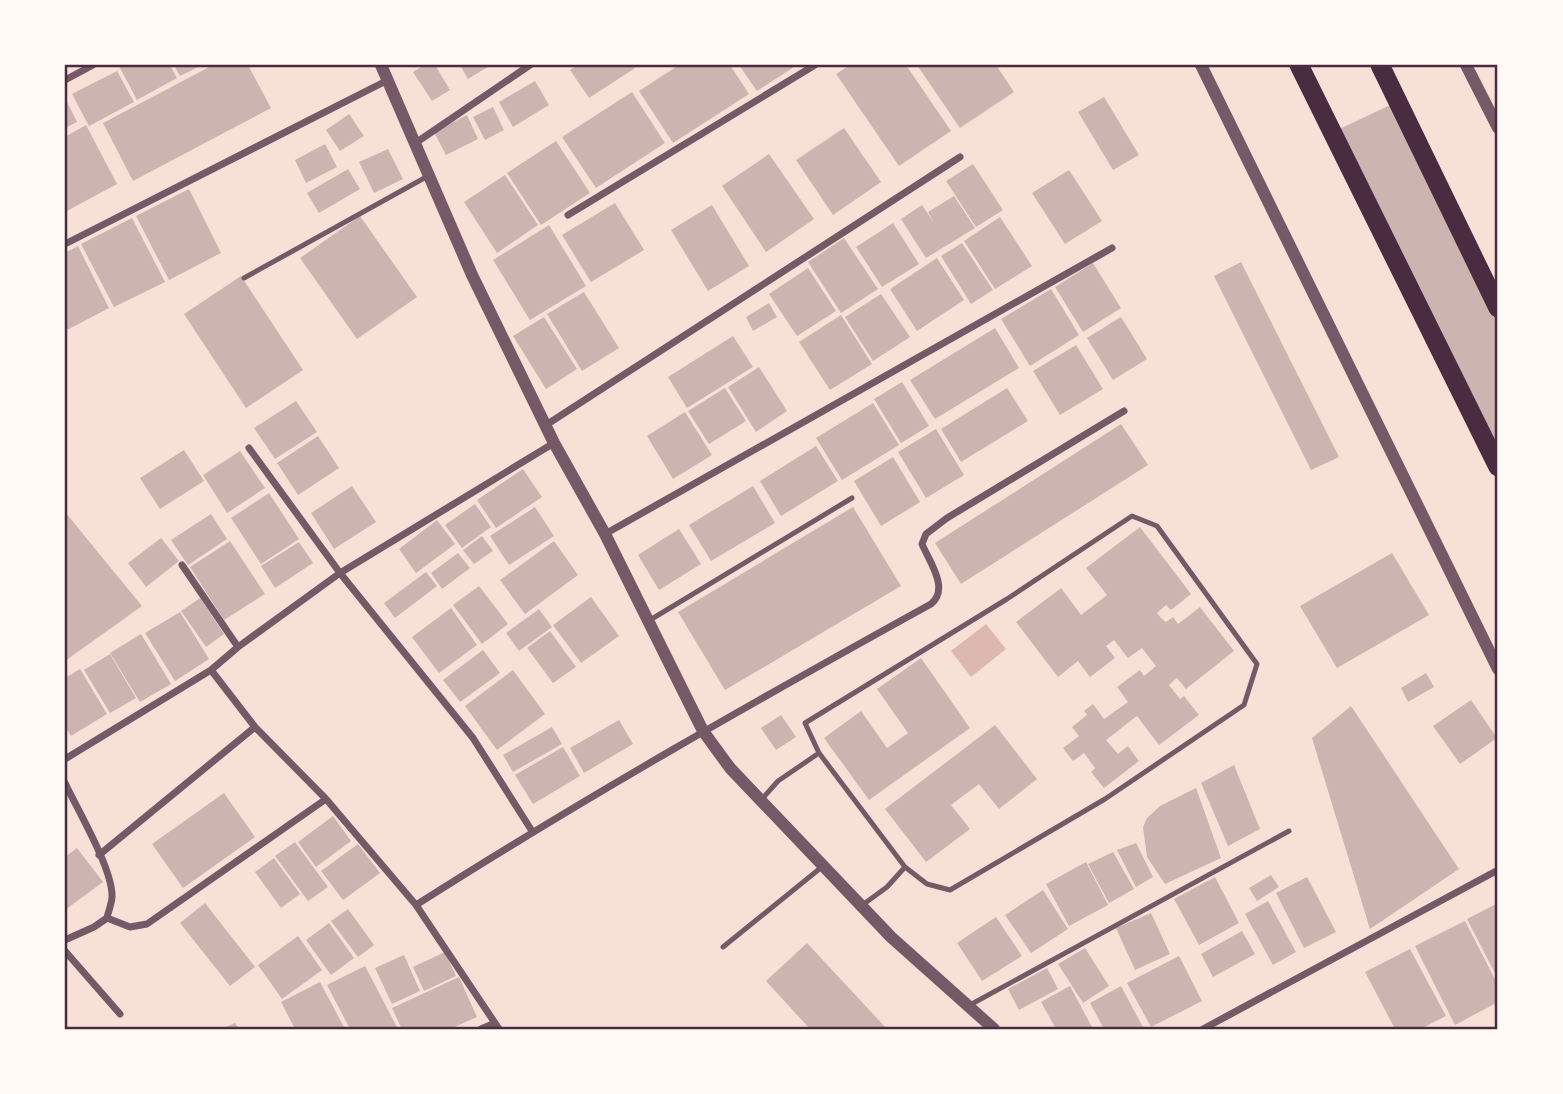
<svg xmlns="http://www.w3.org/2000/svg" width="1563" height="1094" viewBox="0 0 1563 1094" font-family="'Public Sans',sans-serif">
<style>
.water{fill:#dcb8b0}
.building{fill:#ccb4b1}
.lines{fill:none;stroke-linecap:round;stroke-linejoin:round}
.service{stroke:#755966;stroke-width:5}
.minor{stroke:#755966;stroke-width:7}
.tertiary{stroke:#755966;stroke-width:12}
.trunk{stroke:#4a2c40;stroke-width:19}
.neatline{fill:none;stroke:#4a2c40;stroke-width:2.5}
</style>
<rect width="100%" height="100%" fill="#f7e1d7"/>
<!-- water -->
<path class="water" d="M986 624 1006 649 971 677 951 651Z"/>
<!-- building -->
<path class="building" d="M121 65H170L177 78 137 100 119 66Z
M174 65H202L180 76Z
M213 65H248L271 108 133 181 103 123Z
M425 65H435L450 90 432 101 413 72Z
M460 65H491L468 79Z
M578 65H633L635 68 589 98 570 70Z
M679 65H730L749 94 673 143 639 91Z
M739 65H797L757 91Z
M850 65H906L951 131 899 166 836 74Z
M917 65H996L1014 92 960 128Z
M117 71 134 102 89 126 72 94Z
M535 81 549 105 513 127 499 102Z
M632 92 665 143 596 188 562 137Z
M1104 97 1139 155 1113 170 1078 112Z
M65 98 77 122 65 128Z
M1401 100 1498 299V469L1333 132Z
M493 107 504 130 485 140 473 117Z
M349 114 364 136 340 151 326 130Z
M467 115 478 139 446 155 434 132Z
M86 125 117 184 65 212V137Z
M844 128 881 182 833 215 796 160Z
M556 141 590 193 541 225 507 173Z
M325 144 337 167 306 183 295 160Z
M388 149 403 179 374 193 359 162Z
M769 154 814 219 766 252 722 186Z
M973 164 1003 210 976 227 946 181Z
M348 169 360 189 319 213 307 193Z
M1069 170 1102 221 1065 244 1032 193Z
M505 175 538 225 497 253 464 202Z
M189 189 221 253 169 280 136 216Z
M954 196 975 228 926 258 901 219 922 205 934 223 928 212Z
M615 203 644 250 591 282 562 235Z
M712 205 749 266 708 291 671 230Z
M360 216 417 297 357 339 300 258Z
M1000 217 1032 266 995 289 964 241Z
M132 218 165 282 114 307 81 244Z
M893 223 919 264 882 287 856 247Z
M549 225 586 286 530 320 493 260Z
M844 238 878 289 841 313 808 262Z
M962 243 993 290 971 304 941 256Z
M78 246 109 308 65 331V253Z
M937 258 964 300 917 331 890 289Z
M1241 262 1339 457 1311 470 1214 276Z
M1093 263 1121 308 1083 332 1055 287Z
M808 268 836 311 797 336 769 294Z
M241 276 303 370 246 408 184 314Z
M1051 289 1079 335 1030 366 1001 319Z
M584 292 619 348 582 371 547 314Z
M881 294 910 337 873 361 845 317Z
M769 303 777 317 753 331 746 317Z
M841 315 872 364 830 390 799 342Z
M544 317 577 369 546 389 513 336Z
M1121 317 1147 359 1113 380 1087 338Z
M995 328 1019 368 935 419 910 380Z
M733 336 753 367 687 408 668 377Z
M1076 345 1103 389 1060 415 1033 371Z
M759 367 787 411 756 432 728 387Z
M902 382 929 426 901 443 874 399Z
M725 388 746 421 709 444 688 411Z
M1007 388 1028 421 961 462 941 429Z
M296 401 317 432 275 459 254 428Z
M873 403 899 445 842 480 816 438Z
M685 412 712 455 673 479 647 436Z
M1121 424 1148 465 961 584 935 543Z
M936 429 964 475 926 498 898 452Z
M318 436 339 468 298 495 277 463Z
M816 446 838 481 781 516 760 481Z
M184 450 204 481 160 509 140 478Z
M240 451 265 488 227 513 203 475Z
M893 457 920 502 881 526 854 481Z
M523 469 542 497 496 528 477 500Z
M352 486 376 522 334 549 311 513Z
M753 486 775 523 711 561 689 525Z
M269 493 299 539 261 564 231 518Z
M475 504 491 527 462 548 445 525Z
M535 507 554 536 509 565 490 536Z
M853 507 901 586 725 690 678 612Z
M65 512 142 606 65 661Z
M211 514 227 539 188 565 171 540Z
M437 520 455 544 416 573 399 549Z
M1140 527 1191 594 1171 610 1166 605 1157 613 1161 618 1166 622 1173 617 1178 624 1200 607 1234 651 1186 689 1177 678 1169 685 1180 699 1184 696 1199 715 1159 745 1137 716 1106 740 1118 754 1128 746 1139 761 1104 788 1091 772 1095 768 1084 753 1073 761 1063 748 1079 736 1072 727 1087 715 1084 711 1093 704 1104 719 1128 702 1117 687 1140 670 1144 676 1156 666 1142 648 1128 658 1114 640 1106 646 1115 658 1090 677 1078 661 1058 677 1016 622 1061 588 1081 615 1107 595 1086 568Z
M679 529 701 564 659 590 638 555Z
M482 536 493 551 474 564 463 550Z
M161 538 179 561 146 587 128 563Z
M230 541 265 594 224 620 190 567Z
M554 541 578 575 525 614 500 580Z
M299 542 313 563 275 588 261 566Z
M458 553 470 568 442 589 431 573Z
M1392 553 1429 615 1337 668 1300 606Z
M426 572 437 586 395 618 384 603Z
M479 586 508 624 482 644 453 605Z
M591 597 619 636 581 663 553 625Z
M200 598 224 634 206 647 181 611Z
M451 608 477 645 439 673 412 637Z
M539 609 552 627 519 651 506 633Z
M180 612 209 659 175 681 145 633Z
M550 631 576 667 553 683 527 648Z
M141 634 171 684 140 702 110 653Z
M483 650 500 673 460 702 443 680Z
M110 654 136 698 110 713 84 670Z
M921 658 970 728 869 800 824 738 861 711 887 748 908 733 877 689Z
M80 669 107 714 71 736 65 726V678Z
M513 670 545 714 497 750 465 706Z
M1426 673 1434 687 1408 702 1401 688Z
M1471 700 1497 738 1460 764 1433 726Z
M1351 706 1459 869 1370 929 1312 738Z
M781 715 796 737 776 750 761 728Z
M619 720 633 744 584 773 570 748Z
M995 725 1037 779 999 809 979 784 951 805 970 829 926 862 885 809Z
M552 727 562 744 513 772 503 755Z
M563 747 580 776 533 804 515 775Z
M1234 765 1260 829 1228 846 1201 783Z
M1196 788 1221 858 1165 884 1147 857 1143 827 1147 818 1160 806Z
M224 793 255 837 183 888 152 844Z
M333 816 351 841 316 867 298 842Z
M295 842 328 887 308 901 275 856Z
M1136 843 1153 877 1136 887 1117 850Z
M358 844 380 873 343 900 321 871Z
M77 848 103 882 65 910V857Z
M1113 852 1134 889 1109 903 1088 864Z
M274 858 300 894 281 908 255 872Z
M1086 862 1108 905 1069 926 1046 884Z
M1271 875 1279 887 1257 901 1249 888Z
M1215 877 1239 923 1199 945 1174 899Z
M1307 877 1336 932 1304 948 1276 893Z
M1043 890 1068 929 1031 953 1005 915Z
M1268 901 1296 952 1273 965 1245 914Z
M205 903 255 967 230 986 180 923Z
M1498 903V979L1467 919Z
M348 909 374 945 358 957 331 921Z
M1151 913 1170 954 1135 970 1116 928Z
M996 917 1022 956 982 981 957 943Z
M1465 921 1498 985V1002L1455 1025 1415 946Z
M329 923 354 958 331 975 306 940Z
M1242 931 1255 954 1213 977 1201 954Z
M298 936 322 970 282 999 258 965Z
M807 943 887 1029H810L766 981Z
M1085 948 1109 986 1083 1003 1058 964Z
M1410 949 1446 1016 1420 1029H1395L1365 972Z
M445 952 456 976 424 991 413 967Z
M404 955 420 991 392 1004 375 968Z
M1179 956 1202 1001 1151 1027 1127 983Z
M365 966 398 1029H350L327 985Z
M1047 968 1058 989 1019 1010 1008 989Z
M459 977 477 1017 450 1029H402L392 1008Z
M320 982 345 1029H295L281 1002Z
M1070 986 1093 1029H1056L1041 1002Z
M1121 986 1144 1029H1104L1090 1003Z
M235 1023 239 1029H222Z"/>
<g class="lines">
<!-- service -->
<path class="service" d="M244 278 428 176
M650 620 852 498
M761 800 778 781 819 753 805 723 1007 599 1132 516 1157 526 1257 664 1244 705 1105 799 950 890 927 884 905 867 819 753
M861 906 887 887 905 867
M723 947 823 866
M968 1006 1289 831"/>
<!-- minor -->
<path class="minor" d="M65 80 93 65
M414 144 530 65
M568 215 815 65
M65 244 388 80
M546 425 960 157
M249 448 340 573 473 738 532 831
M605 534 1112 248
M182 565 238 647
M211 670 255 727 326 799 416 905 499 1029
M65 759 211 670 238 647 340 573 554 443
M65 783C77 809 113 869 112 897 112 903 108 912 107 918L94 927 65 940
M99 855 255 727
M416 905C584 798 757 700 931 604 950 589 929 561 922 544L926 534 947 518 1124 411
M107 918 130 927 147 924 326 799
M65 951 120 1014
M481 1029 495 1023
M1203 1029 1498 870"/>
<!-- tertiary -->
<path class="tertiary" d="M381 65 472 275 554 443 605 534 703 731 730 768 891 937 994 1029
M1201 65 1498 669
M1466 65 1498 128"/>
<!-- trunk -->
<path class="trunk" d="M1299 65 1498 467
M1380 65 1498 308"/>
</g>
<!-- border -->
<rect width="1563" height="1094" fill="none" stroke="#fffaf5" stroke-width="133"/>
<rect x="66" y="66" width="1430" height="962" class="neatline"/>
</svg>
